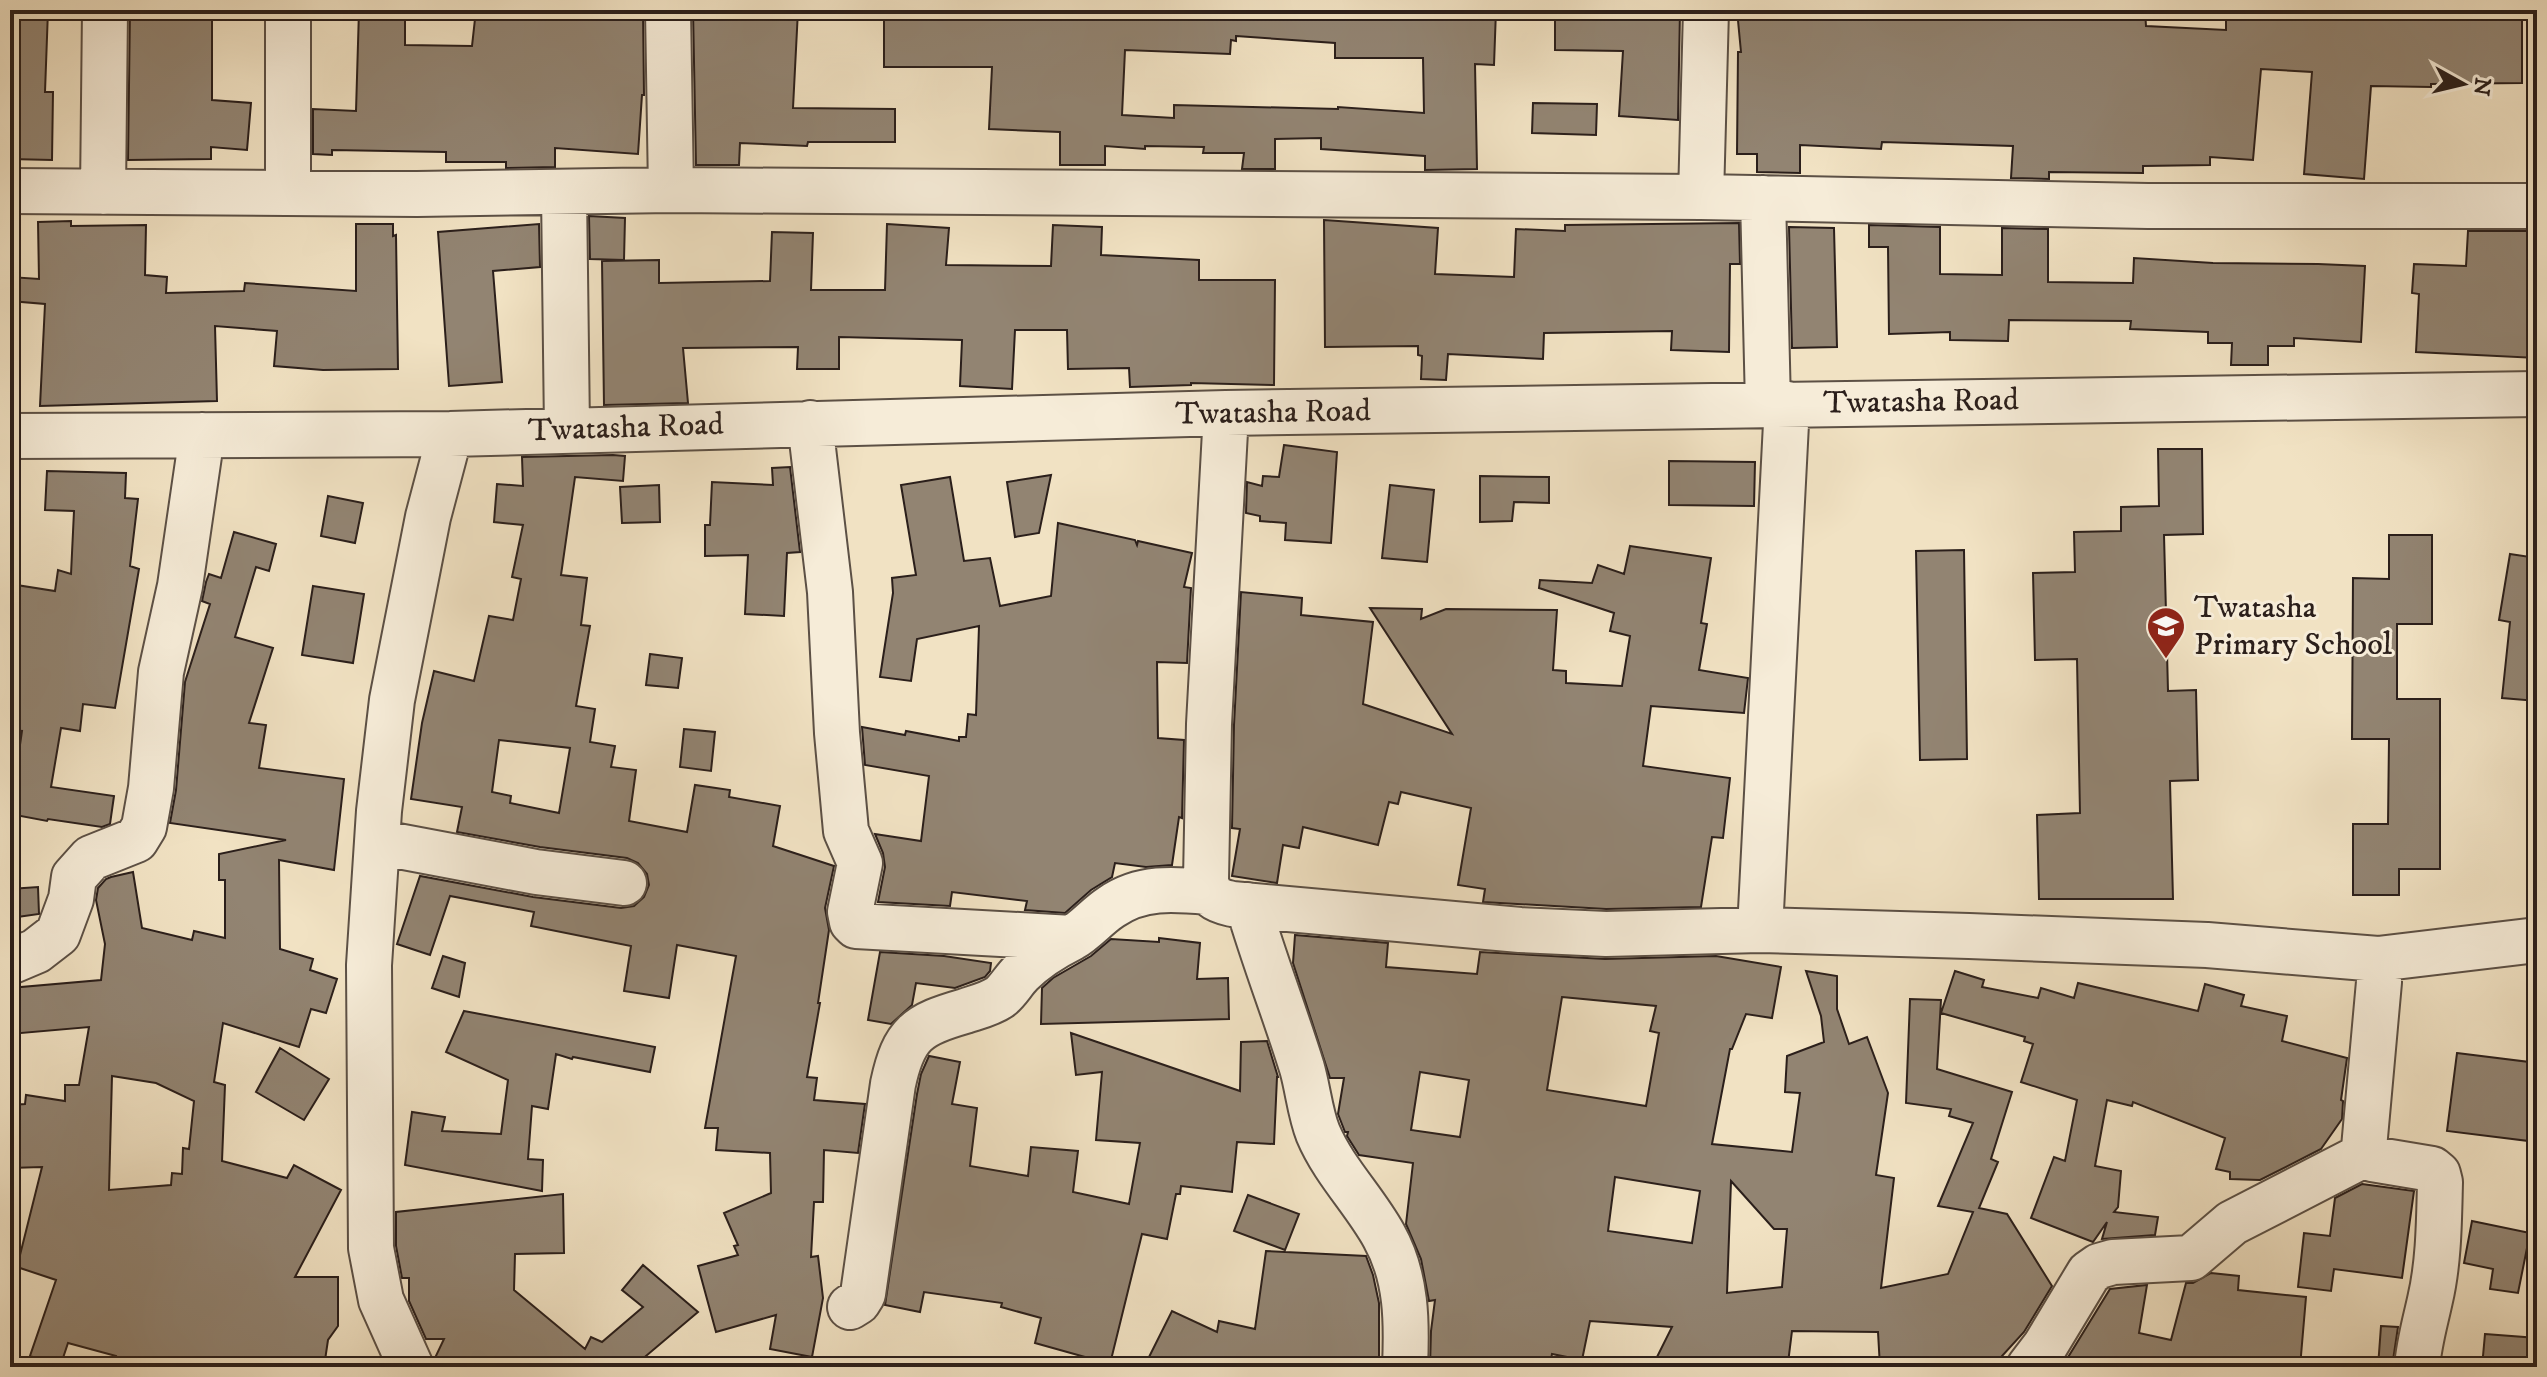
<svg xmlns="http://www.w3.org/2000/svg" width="2547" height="1377" viewBox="0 0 2547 1377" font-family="'IM FELL DW Pica',serif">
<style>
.building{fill:#928472;stroke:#2b1f1b;stroke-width:2;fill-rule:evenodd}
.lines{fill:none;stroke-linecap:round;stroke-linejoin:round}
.minor-casing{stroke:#5c5045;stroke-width:48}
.minor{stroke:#f6ecd8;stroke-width:44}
.labels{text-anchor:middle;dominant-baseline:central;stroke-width:6;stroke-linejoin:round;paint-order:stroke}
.street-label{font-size:32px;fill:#2b1f1b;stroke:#f6ecd8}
.poi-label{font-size:32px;fill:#2b1f1b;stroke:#f6ecd8;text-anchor:start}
</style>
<rect width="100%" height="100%" fill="#f1e2c3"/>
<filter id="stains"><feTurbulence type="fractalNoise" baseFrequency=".0025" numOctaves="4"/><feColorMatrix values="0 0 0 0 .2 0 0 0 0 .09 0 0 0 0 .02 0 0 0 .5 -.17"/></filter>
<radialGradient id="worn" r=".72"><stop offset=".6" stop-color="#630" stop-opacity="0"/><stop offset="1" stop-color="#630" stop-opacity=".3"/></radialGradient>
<!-- building -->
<path class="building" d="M10 10H48L45 92H53L52 160 10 159Z
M130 10H212V100L251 103 247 150 211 147V159L128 160Z
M359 10H405V45L472 46 476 10H643L644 95H642L638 154 555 148V167L506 168V162H446V152L332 150V155L313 154V109L356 111Z
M693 10H798L793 108 895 109V142H808L807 146 740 143 739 165H696Z
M884 10H1496L1494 65 1475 64 1477 169 1425 170V156L1321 149V138L1275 139V169H1242L1244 153H1203L1204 147 1145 146V149L1105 146V165H1060V132L989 129 992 67H884ZM1236 36 1335 43V58H1423L1424 113 1338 107V109L1174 105V118L1122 115 1125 50 1230 54 1231 40 1236 41Z
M1555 10H1680L1678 120 1619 116 1623 51 1555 50Z
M1737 10H2145L2146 26 2226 30V10H2522V83L2431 84V87L2371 86 2364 179 2304 174 2312 72 2261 69 2253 160 2210 157V165L2143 166V173L2049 172V179L2011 178 2013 146 1882 142 1881 149 1800 145V173L1757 172V154H1737L1738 52H1741Z
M1533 103 1597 104 1596 135 1532 133Z
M589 216 625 218 624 260 590 259Z
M1324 220 1438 228 1435 274 1514 277 1516 229 1565 231V225L1739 223 1740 264H1730L1729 352 1671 350 1672 331 1544 333 1543 359 1448 354 1446 380 1421 379 1422 356 1418 355V346L1325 347Z
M71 221V226L146 225 145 275 167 277 166 293 244 291 245 283 356 291V224H393V236L396 235 398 369 323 370 274 366 277 331 215 326 217 401 40 406 45 304 10 301V277L39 279 38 222Z
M539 224 540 267 493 271 502 382 449 386 438 232Z
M887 224 949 228 946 265 1051 266 1053 225 1102 227 1101 255 1199 260V280H1275L1274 385 1191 383V385L1130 387 1129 368 1068 369 1067 330H1015L1012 389 960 386 962 340 839 337V369H797L798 347 683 348 688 403 604 405 602 261 659 260V283L770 281 772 232 813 233 811 290H885Z
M1869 225 1940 227V274L2002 275V228L2048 229V282L2133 283 2134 258 2213 263 2318 264 2365 266 2361 342 2294 338V346H2268V365H2231L2232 343H2208V332L2130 329 2131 321 2009 320 2008 341 1950 340V332L1889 334 1888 247H1869Z
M1789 227 1834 228 1837 347 1792 348Z
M2468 231H2531L2535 302H2537V358L2416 352 2419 294 2412 293 2414 264 2466 266Z
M1284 445 1337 452 1331 543 1285 540 1286 523 1260 521V516L1246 513 1247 482 1262 486 1263 476 1279 477Z
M2158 449H2202L2203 534 2164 535 2168 691 2196 690 2198 780 2170 781 2173 899H2039L2037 815 2080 813 2077 659 2035 660 2033 573 2075 572 2074 532 2121 531V507L2159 506Z
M613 455 625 456 623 481 575 477 561 575 587 578 581 625 590 626 576 706 595 709 590 742 615 746 611 767 636 770 629 821 687 832 695 785 730 790 729 797 780 806 773 846 834 866 825 908 829 930 818 1003H820L807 1077 817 1078 814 1100 865 1104 858 1153 824 1150 823 1202H814L811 1257 818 1256 823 1298 812 1357 770 1349 776 1315 716 1332 698 1266 738 1255 734 1246 738 1245 724 1213 771 1193 770 1153 716 1150 718 1128H705L736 956 677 945 669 998 624 991 631 946 531 926 534 912 450 896 430 955 397 944 420 876 533 897 621 908 634 906 644 897 649 885 647 874 638 863 627 858 540 847 457 832 462 807 411 799 422 723 434 671 474 681 489 616 513 620 521 579 512 577 523 525 494 522 497 484 523 486 522 457ZM499 740 570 748 559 813 510 803 511 796 492 792Z
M1669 461 1755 462 1754 506 1669 505Z
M790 467 800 552 787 553 784 616 745 614 748 555 705 556V525H710L712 482 773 485 772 468Z
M47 471 126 473 125 498 138 499 130 566 139 569 115 708 83 704 80 731 61 728 51 787 114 796 110 824 102 827 48 819 47 821 10 814 22 731 10 730V584L55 591 58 570 71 574 74 511 45 510Z
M1051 475 1039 533 1015 537 1007 482Z
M1480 476 1549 477V503L1514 502 1512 521 1480 522Z
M950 477 964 561 990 558 1000 606 1051 596 1058 523 1135 540 1137 545 1138 541 1192 553 1184 587 1191 588 1187 663 1157 662 1158 738 1184 740 1182 818 1179 817 1172 865 1146 867 1115 863 1112 877 1091 890 1065 913 1025 910 1027 901 952 892 950 906 878 902 885 867 883 853 875 834 921 841 929 776 865 765 862 727 905 735 906 731 959 741V737H966L968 714 976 715 979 626 917 639 911 681 880 677 893 593 892 578 916 575 901 485Z
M659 485 660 522 622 523 620 487Z
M1390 485 1434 490 1427 562 1382 558Z
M328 496 363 503 355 543 321 536Z
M234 532 276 544 269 571 256 567 235 637 273 648 249 723 266 725 259 768 344 779 334 870 279 860 280 949 313 959 310 970 337 979 326 1013 311 1009 299 1047 223 1023 214 1082 225 1085 222 1161 287 1178 294 1165 341 1190 295 1277H338V1326L328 1340 324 1367H147V1365L115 1361 116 1356 68 1343 60 1367 30 1356 56 1280 17 1267 42 1167 10 1168V1105L25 1104 26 1095 65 1101V1085H79L89 1027 10 1034V988L101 980 105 944 96 900 98 888 106 879 111 877 133 872 142 928 192 940 194 931 225 938V880H219V854L286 840 170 823 176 790 185 682 210 604 202 601 206 582 209 574 221 578ZM112 1076 156 1083 194 1101 189 1149 183 1148 182 1174 172 1173 171 1185 109 1190Z
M2389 535H2432V624H2397V699H2440V869H2399V895H2353V824H2388L2389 739H2352L2353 578 2389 579Z
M1630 546 1711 558 1701 623 1707 624 1699 670 1748 678 1744 713 1651 706 1643 766 1730 778 1723 838 1712 837 1701 907 1606 909 1483 902 1485 889 1458 885 1471 808 1401 792 1398 804 1389 802 1378 845 1303 827 1299 848 1283 845 1277 883 1232 876 1240 829 1232 828 1234 725 1241 592 1302 598 1301 615 1373 622 1363 704 1452 734 1370 608 1422 609 1421 619 1446 609 1557 610 1553 670 1566 671V683L1622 686 1630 636 1610 631 1614 613 1539 588 1540 580 1592 583 1598 565 1624 574Z
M1964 550 1967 759 1920 760 1916 551Z
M2510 554 2537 558V701L2502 698 2510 622 2499 620Z
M313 586 364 594 353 663 302 655Z
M650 654 682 658 678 688 646 685Z
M684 729 715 732 711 771 680 767Z
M38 887 39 914 10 918V889Z
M1295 935 1388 943 1386 967 1477 974 1480 952 1605 959 1716 956 1781 967 1772 1018 1746 1014 1732 1049H1730L1712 1144 1792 1152 1800 1093 1785 1092 1787 1056 1824 1042 1821 1016 1806 971 1837 976V1009L1849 1044 1867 1037 1888 1093 1876 1175 1894 1178 1881 1288 1948 1274 1973 1212 1938 1206 1973 1123 1949 1116 1951 1109 1906 1103 1910 999 1941 1000 1937 1069 2012 1092 1991 1159 1998 1162 1979 1208 2007 1214 2052 1286 2024 1332 1992 1367H1880L1878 1332 1792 1331 1788 1363 1761 1359 1760 1367H1652L1672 1327 1590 1321 1582 1360 1552 1354 1550 1364 1512 1358 1510 1367H1430L1431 1331 1435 1300 1429 1301 1421 1259 1406 1224 1413 1163 1359 1155 1347 1136 1348 1132H1345L1338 1114 1344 1078H1330L1293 963ZM1562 997 1656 1006 1650 1031 1659 1033 1646 1106 1547 1090ZM1420 1072 1469 1080 1460 1137 1411 1130ZM1615 1177 1700 1191 1692 1243 1608 1231ZM1731 1181 1774 1229H1787L1782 1287 1727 1293Z
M1159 938 1200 943 1197 979 1228 978 1229 1019 1041 1024 1042 988 1053 978 1091 956 1111 939 1159 942Z
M880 952 944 956 991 963 990 971 985 977 955 988 916 983 912 1005 891 1024 868 1020Z
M443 956 465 963 459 997 432 988Z
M1955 971 1984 980 1982 987 2038 998 2041 988 2074 998 2078 983 2198 1011 2205 984 2244 995 2241 1006 2287 1016 2282 1041 2347 1058 2341 1100 2343 1101 2342 1119 2321 1149 2260 1180 2230 1179V1172L2216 1169 2225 1138 2133 1102 2132 1106 2107 1100 2095 1166 2121 1171 2118 1207 2114 1212 2158 1217 2155 1235 2102 1239 2107 1222 2093 1242 2031 1218 2054 1157 2065 1161 2077 1100 2021 1082 2033 1044 2024 1041 2025 1037 1941 1013Z
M464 1011 655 1047 650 1072 573 1057 572 1059 556 1054 548 1109 532 1106 528 1159 543 1160 542 1191 405 1165 412 1112 445 1117 442 1131 501 1134 508 1080 446 1052Z
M1071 1033 1240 1091 1241 1042 1267 1041 1278 1077H1277L1274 1144 1237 1142 1232 1192 1181 1186 1180 1194H1176L1167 1239 1142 1234 1110 1364 1035 1343 1041 1318 1001 1307 1002 1303 924 1292 920 1312 885 1305 917 1094 921 1074 929 1056 960 1062 952 1104 977 1108 970 1166 1028 1176 1031 1147 1078 1151 1073 1192 1129 1204 1140 1143 1096 1140 1102 1072 1076 1075Z
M280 1048 329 1079 304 1120 256 1092Z
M2457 1053 2537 1063V1142L2447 1131Z
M2362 1184 2414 1191 2402 1278 2334 1269 2331 1291 2298 1287 2304 1233 2330 1236 2335 1198Z
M563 1194 564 1253 515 1254 514 1290 585 1349 591 1337 602 1342 643 1307 622 1290 643 1265 698 1312 640 1361 651 1367H436L434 1360 444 1339H426L409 1301V1278H402L396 1246V1212Z
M1248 1195 1299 1214 1285 1250 1234 1231Z
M2472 1221 2530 1233 2518 1293 2490 1289 2493 1269 2464 1263Z
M1266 1251 1366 1256 1373 1275 1379 1303V1363L1314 1360 1312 1367H1144L1172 1311 1217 1332 1219 1321 1255 1329Z
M2211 1273 2239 1276 2238 1290 2306 1297 2300 1367 2269 1363V1367H2062L2110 1289 2147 1285 2139 1333 2171 1340 2186 1283H2193Z
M2381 1326 2398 1327 2392 1367H2378Z
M2485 1334 2537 1338V1367H2482Z"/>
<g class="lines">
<!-- minor casing -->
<g class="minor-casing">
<path id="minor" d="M668 10 671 190
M10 191 417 194 671 190 1701 197 2148 206H2537
M103 192 105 10
M288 193V10
M564 193 567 429
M1701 197 1706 10
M1763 198 1768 404
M1226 413 1209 724 1206 880C1209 897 1215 900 1232 904L1520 930 1606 934 1760 930 1969 936 2207 945 2378 959 2537 940
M810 423 830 592 837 733 846 831 860 863 850 912 852 922 856 926 1072 938C1086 930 1097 916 1111 907 1141 886 1174 889 1208 892
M10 436 450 434 1226 413 2537 394
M377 842 536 872 624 883
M1248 905C1264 960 1285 1013 1302 1068 1308 1089 1310 1113 1318 1133 1334 1171 1364 1200 1384 1236 1407 1277 1407 1322 1405 1367
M1760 930 1787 404
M2378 959 2379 982 2364 1148 2366 1154 2372 1159 2432 1169 2438 1174 2440 1182C2439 1220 2439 1262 2430 1300 2425 1323 2419 1343 2417 1367
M10 962 36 951 58 934 71 899 74 877 91 858 136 840 144 827 151 788 161 672 180 586 202 435
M850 1307 858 1302 863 1294 893 1084C904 1033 917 1025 965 1011 977 1007 990 1004 1000 997 1008 991 1013 981 1021 973 1036 958 1052 948 1072 938
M411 1367 381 1300 371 1248 369 965 379 811 392 700 428 517 450 434
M2029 1367 2045 1346 2089 1273 2099 1266 2113 1262 2191 1258 2232 1223 2366 1154"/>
</g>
<!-- minor -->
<use href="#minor" class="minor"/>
</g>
<!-- icons -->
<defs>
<g id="school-pin" transform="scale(2)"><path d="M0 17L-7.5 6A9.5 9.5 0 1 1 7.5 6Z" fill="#8f2418" stroke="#f6ecd8"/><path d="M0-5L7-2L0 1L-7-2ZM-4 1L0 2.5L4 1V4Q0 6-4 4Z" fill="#fff"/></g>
</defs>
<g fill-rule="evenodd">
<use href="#school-pin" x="2166" y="626"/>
</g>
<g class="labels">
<!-- street labels -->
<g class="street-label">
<text transform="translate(1921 402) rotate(-1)">Twatasha Road</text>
<text transform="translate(1273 413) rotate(-1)">Twatasha Road</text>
<text transform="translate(626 428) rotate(-2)">Twatasha Road</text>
</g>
<!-- poi labels -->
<g class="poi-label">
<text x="2194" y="608">Twatasha<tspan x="2194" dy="37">Primary School</tspan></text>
</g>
</g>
<!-- margin -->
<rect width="2547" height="1377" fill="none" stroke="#f1e2c3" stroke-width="40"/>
<rect x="12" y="12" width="2523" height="1353" fill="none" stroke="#2b1f1b" stroke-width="4"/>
<rect x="20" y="20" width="2507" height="1337" fill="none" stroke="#2b1f1b" stroke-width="2"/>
<!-- north arrow -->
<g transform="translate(2463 84) rotate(98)" stroke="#f6ecd8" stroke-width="6" paint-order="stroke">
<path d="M0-6L14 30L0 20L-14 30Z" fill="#2b1f1b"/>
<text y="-12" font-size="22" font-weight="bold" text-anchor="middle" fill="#2b1f1b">N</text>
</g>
<rect width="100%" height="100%" filter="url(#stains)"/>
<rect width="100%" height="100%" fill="url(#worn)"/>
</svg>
